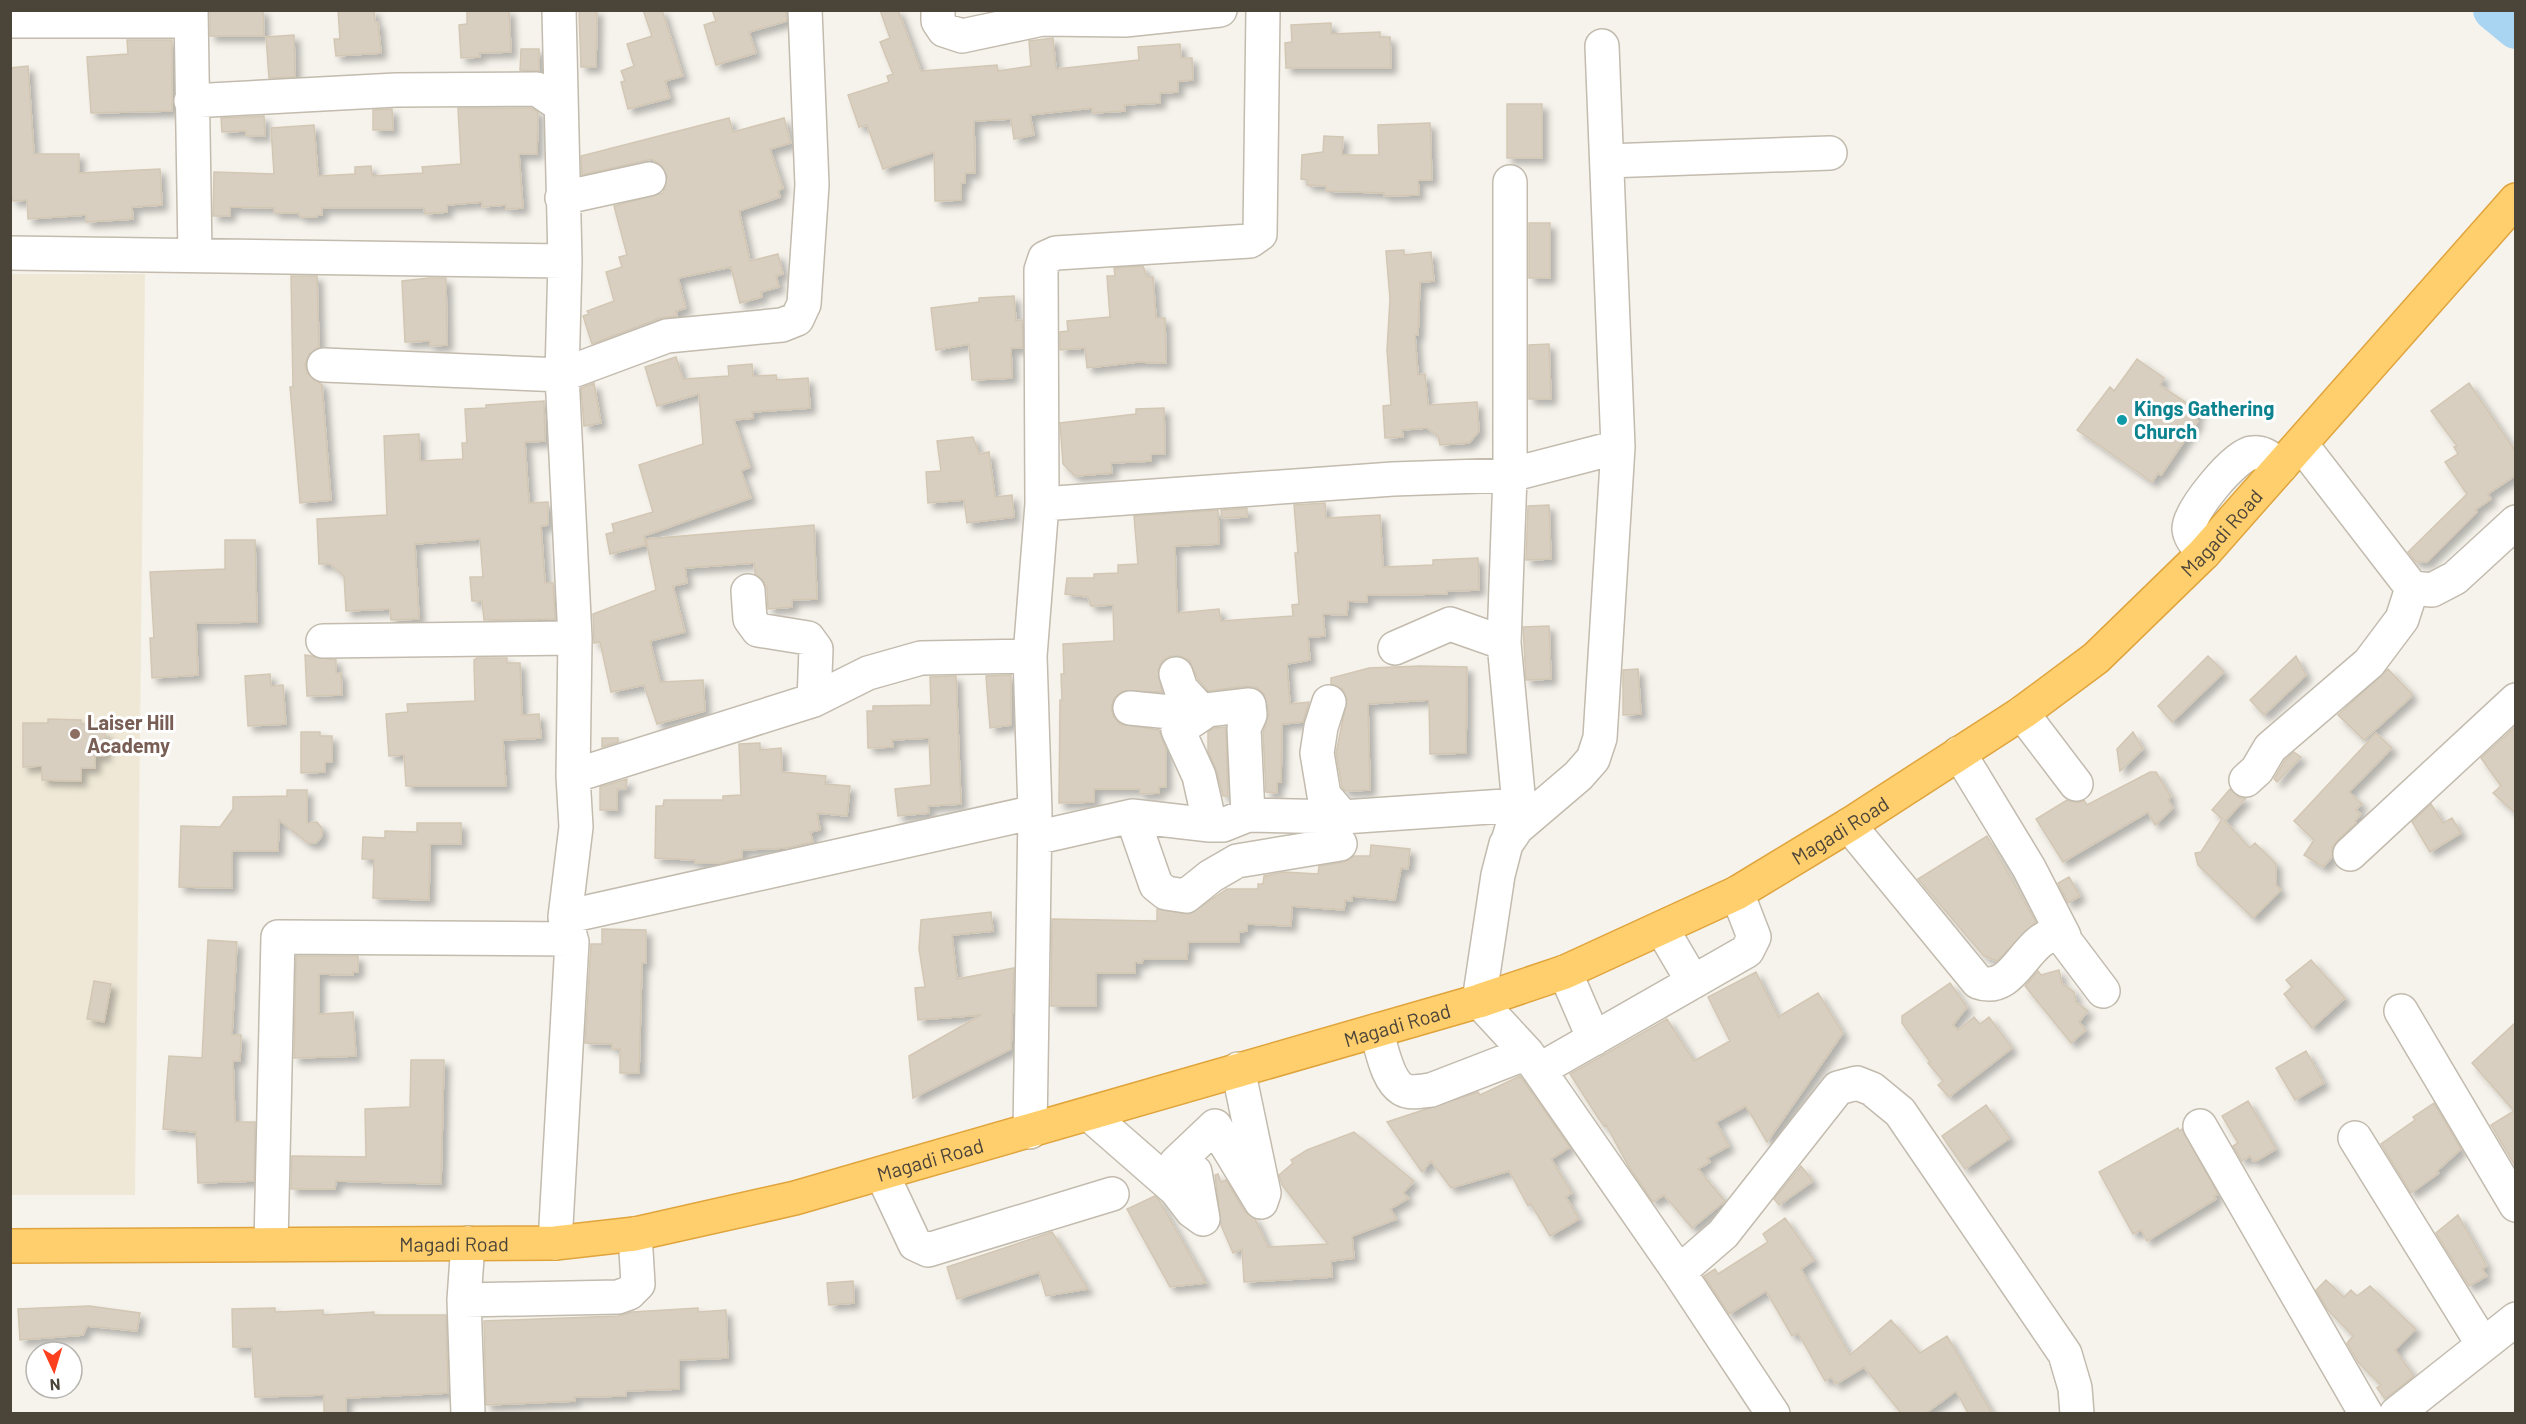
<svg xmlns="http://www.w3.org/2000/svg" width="2526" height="1424" viewBox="0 0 2526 1424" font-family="Barlow,sans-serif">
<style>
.education{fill:#efe8d6}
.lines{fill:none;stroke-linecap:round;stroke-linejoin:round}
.river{stroke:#a9d4f2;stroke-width:40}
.building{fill:#d8cfc1;stroke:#d3c7b4;stroke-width:1.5;filter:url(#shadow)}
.minor-casing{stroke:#c2bbae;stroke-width:36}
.highway-casing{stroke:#e0a43c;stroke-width:36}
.minor{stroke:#fff;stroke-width:33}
.highway{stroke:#ffcf6e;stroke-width:33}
.culture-dot{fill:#0f9aa8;stroke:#fff;stroke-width:2}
.education-dot{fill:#8d6e63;stroke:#fff;stroke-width:2}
.labels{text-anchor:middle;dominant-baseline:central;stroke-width:6;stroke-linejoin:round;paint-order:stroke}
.culture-label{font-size:20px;font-weight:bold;fill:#0d838f;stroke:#fff;text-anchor:start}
.street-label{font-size:20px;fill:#4b4439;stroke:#fff}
.education-label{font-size:20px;font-weight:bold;fill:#785e54;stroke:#fff;text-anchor:start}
</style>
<defs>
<filter id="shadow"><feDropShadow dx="5.5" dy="5.5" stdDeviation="3" flood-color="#0004"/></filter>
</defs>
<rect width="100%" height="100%" fill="#f6f3ec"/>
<!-- education -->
<path class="education" d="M10 274H145L135 1195H11Z"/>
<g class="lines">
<!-- river -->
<path class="river" d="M2493 10 2516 29"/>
</g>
<!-- building -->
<path class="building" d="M210 10H263L264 36H210Z
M338 10H374L375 22H378L381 53 336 56 334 39H340Z
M467 10H509L511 52 479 53 480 57 461 58 459 25 467 24Z
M579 10H597L596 67H581Z
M643 10H662L683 76 665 81 670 98 628 109 621 82 625 81 621 71 634 66 627 44 652 36Z
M712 10H786L787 21 749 32 756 53 716 65 704 25 716 21Z
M880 10H898L921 71 997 65 998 71 1031 66 1029 41 1053 38 1056 69 1139 60 1138 47 1180 44 1181 58H1192L1193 80 1178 81V92L1160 93V103L1124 105 1125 111 1092 113V108L1030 115 1034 135 1014 139 1011 119 974 121 975 173H965V183H961V200L935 201 934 152 883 169 867 125 859 127 848 95 889 82 887 76 893 74 880 42 890 38Z
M1331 23V34L1380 32V37H1390L1391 68H1286L1285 43 1292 42 1291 25Z
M294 35 295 77 269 78 266 37Z
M127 40H172V111L91 113 87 57 128 54Z
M521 49H539V71L520 70Z
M28 66 34 154H79V173L160 169 162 205 132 207 133 219 86 222V215L28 219 27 200 13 201 10 193V68Z
M1507 104H1542V158H1507Z
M458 108H531L538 112 537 154H519L523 208 506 209V205L482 207V202L447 205V212L425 214 424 208H322V215H317V217H300L299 213H274V208L230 207V216H213L214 172 274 174 271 128 314 125 318 176 355 174V167L371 166 372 176 423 173 422 167 461 164Z
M392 109 393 130H373V110Z
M264 116 265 136H246V131L222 132 221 118Z
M729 118 733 132 784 118 791 143 770 149 783 188 778 191 780 197 739 211 750 261 778 254 783 274 776 276 779 287 761 292 762 297 740 303 731 267 678 278 686 308 676 311 677 316 660 318 592 344 583 316 589 314 587 311 614 301 606 272 622 267 619 257 627 255 614 206 663 193 667 176 662 166 652 159 582 175 581 156Z
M1430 123 1432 180H1418L1419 195 1384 196V193L1326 191V186L1307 185V180L1301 179 1302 155 1323 152 1324 136 1343 137 1342 155H1379L1378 125Z
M1529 223H1550V278H1529Z
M1404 250V255L1431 252 1434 281 1420 282 1418 335H1415L1418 375 1425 374 1428 405 1477 402 1479 431 1469 443 1440 445 1438 436 1427 428 1402 430 1403 437 1385 438 1383 406 1391 405 1387 350 1390 299 1386 251Z
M1143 266 1147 277H1153L1156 318H1165L1166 363 1137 362 1087 368 1085 348 1060 350V332L1068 331 1067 321 1110 317 1107 276H1115L1114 268Z
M291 276H317L319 347 309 354 305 365 308 374 322 385 331 500 300 503 290 387H293Z
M429 278H446L447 345 430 346V341L405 342 402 281Z
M1014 296 1016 321 1022 320 1023 348H1011L1012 378 972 380 969 344 936 350 931 308 979 302V298Z
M1549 344 1551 399H1529V345Z
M676 357 683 379 729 376 728 366 752 364 753 376 776 375 777 380 808 378 810 408 752 412 753 418 734 420 750 467 741 471 751 498 644 536 646 545 610 554 606 534 614 532 612 524 653 512 639 465 703 444 699 394 657 406 645 367Z
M2137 359 2164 378 2160 385 2200 412 2194 419 2198 421 2161 475 2158 473 2152 482 2077 430 2110 387 2114 391Z
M594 383 601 423 584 426 581 388Z
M2469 383 2516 452V475L2488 494 2491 499 2475 510 2477 512 2427 562H2416L2408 552 2467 494 2445 462 2458 454 2454 447 2457 446 2431 411Z
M544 401 545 441 525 442 529 503 548 502V525L541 526 545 583H553L555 619 484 620 482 601H472L470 577H483L480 539 415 544 419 619 391 620 390 609 346 611 344 576 330 564H319L317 519 387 515 384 436 419 434 420 461 463 459 462 443H467L465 409 486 408V405Z
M1164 408 1165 454H1151V461L1111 463 1112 473 1075 476 1063 464 1060 423 1136 414V409Z
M973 437 979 454 989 452 995 497 1012 495 1014 517 967 523 964 500 928 503 926 472 941 471 937 441Z
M1325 503 1326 518 1380 515 1383 567 1433 565V560L1478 558 1479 590 1447 591V594L1367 595V602L1348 601 1347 615 1323 614 1325 636 1308 637 1310 660 1287 664 1290 704 1309 702 1303 722 1282 724 1281 782H1277V793L1266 792 1263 732 1269 713 1264 694 1257 688 1247 686 1208 691 1198 679 1189 660 1179 656H1171L1162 661 1158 670 1162 692 1123 691 1115 697 1111 706 1113 716 1120 724 1159 730 1166 749V787H1159V793L1140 794V789H1094V802L1059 803 1060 700H1062L1061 674H1064L1063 644 1114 641 1113 605 1091 606 1088 597 1065 594 1067 578H1094V574L1118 573V565L1138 564 1134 516 1218 510 1219 544 1175 546 1177 613 1219 609 1221 621 1293 616 1292 605 1299 604 1295 553H1298L1294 505Z
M1549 505 1551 559 1526 560 1528 506Z
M1247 508V517L1222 518 1221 510Z
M814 525 817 599 792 600V607L768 609 767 589 763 580 755 574 754 563 685 568 687 583 673 586 685 632 650 641 660 682 703 680 705 711 657 724 644 685 611 692 600 642 594 643 593 614 656 590 646 539Z
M225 540H255L257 622 196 623 198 675 152 678 150 638H154L150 572 225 569Z
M1549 626 1551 679 1526 680 1523 627Z
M305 655 336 660V673H341L342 695 307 696Z
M2208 656 2224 672 2172 722 2158 706Z
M2296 656 2306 675 2264 715 2250 700Z
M477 658H507V663H520L522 715 539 714 541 738 503 740 506 786H406L404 755 389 756 386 714 408 712 407 704 475 701 474 660Z
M1420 666 1467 667 1466 753 1430 754 1429 700 1368 704 1370 790 1345 791 1342 787 1336 753 1347 699 1342 689 1331 684V678L1369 668Z
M1638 669 1641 714 1623 715V670Z
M2388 669 2411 693V697L2364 740 2338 715Z
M270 674 271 686 283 685 286 724 248 726 245 676Z
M1011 675V725L990 728 986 676Z
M956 676 961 804 928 806 929 813 898 816 895 789 931 785 929 738 892 740 893 747 868 748 867 711H873V706L931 705 930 677Z
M48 719 81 720V724H87V732H105V756H95V768H81V781L42 780V766L23 767V723H48Z
M2516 726V814L2493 793 2501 786 2481 758Z
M1226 727 1228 796H1223L1217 772 1208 751V732L1214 728Z
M301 732H320V736H332V762H325V772L301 773Z
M2133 732 2143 749 2120 771 2117 749Z
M2376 733 2392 748 2349 792 2362 804 2356 810 2361 814 2355 821 2356 823 2337 841 2332 848V857L2323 867 2304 855 2314 840 2294 821Z
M602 738H618V742L602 747Z
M760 743V750L781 748 782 772 826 776 825 784 850 786 847 816 817 813 820 830 810 832 813 842 786 848 742 850V858L721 863H695V860L655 858 656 806H663L664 800H723V796L741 795 739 744Z
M2294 752 2301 757 2277 782 2274 779 2285 760Z
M2150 772H2156L2171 797 2168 800 2173 808 2155 825 2148 812 2063 862 2036 819 2067 800 2078 803 2084 800 2087 805Z
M627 779 626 789H617V810H600V787Z
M2230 789 2240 798H2246L2225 821 2250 848 2255 843 2276 864V885L2281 890 2253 918 2198 865 2195 853 2201 852 2222 819 2212 810Z
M287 790H307V823L317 822 322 828V836L316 843H308L279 820 278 851H232V888L179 887 181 826 220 827 233 809V797L287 796Z
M2431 804 2443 823 2452 818 2461 833 2430 852 2412 822Z
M417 823H461V844H430L429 900 373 898 374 859H362L363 837 385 838V831L417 832Z
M1987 836 2036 922 1997 961 1984 956 1918 879Z
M1371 845 1410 849 1408 869 1401 868 1395 900 1352 896V901L1345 900 1344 910 1292 906 1291 926 1247 924V931L1239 932V942H1188L1187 959H1143L1142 963 1135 962V973H1096V1006H1051L1052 919 1157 921V909L1190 914 1227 889H1258V884H1263L1264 876 1284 872 1318 874 1319 866 1344 862 1354 856H1370Z
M2069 877 2080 896 2068 903 2058 883Z
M991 912 993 931 952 935 957 979 1014 968 1011 1049 913 1098 909 1056 981 1015 918 1020 915 988 925 987 919 949 921 920Z
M602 929 646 930V963H642L639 1073H620V1049H612V1044L585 1043 591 944H602Z
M208 940 237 942 232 1035H241L240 1061H233L235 1122H255L254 1181 198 1183 196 1132 163 1129 169 1056 202 1058Z
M296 956H358V972H353V975L319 974V1014L353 1012 356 1056 294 1058Z
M2311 960 2345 998 2312 1028 2284 994 2292 987 2286 980Z
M2059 970 2062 983 2074 992 2076 1002 2088 1011 2079 1022 2086 1030 2071 1043 2025 986 2038 971 2041 975Z
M1756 972 1778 1017 1818 993 1843 1033 1767 1142 1746 1106 1716 1122 1729 1146 1707 1158 1710 1162 1698 1169 1725 1201 1692 1228 1664 1195 1653 1202 1629 1167 1606 1125 1604 1126 1597 1116 1570 1074 1667 1019 1694 1061 1730 1041 1708 997Z
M94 981 111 984 104 1022 87 1019Z
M1950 983 1967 1007 1953 1025 1958 1030 1974 1017 1980 1024 1989 1017 2012 1048 1949 1097 1938 1085 1943 1081 1928 1063 1930 1062 1902 1023V1016Z
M2516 1022V1167L2491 1125 2514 1111 2472 1063Z
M2306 1051 2324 1083 2295 1100 2276 1068Z
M411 1060H444L441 1184 336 1181 335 1189H291L292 1156 366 1157 365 1109 410 1107Z
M1520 1076 1570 1147 1551 1159 1572 1193 1566 1197 1579 1219 1550 1236 1531 1204 1528 1206 1509 1171 1451 1188 1431 1161 1422 1172 1387 1122 1478 1092 1480 1095Z
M2248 1101 2276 1149 2258 1160 2253 1161 2250 1156 2242 1161 2233 1146 2238 1143 2222 1116Z
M2434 1103 2461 1149 2437 1171 2439 1173 2411 1193 2381 1144 2415 1120 2413 1117Z
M1986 1105 2010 1138 1965 1169 1942 1136Z
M2178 1128 2179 1131 2182 1129 2218 1194 2214 1196 2216 1199 2147 1241 2141 1230 2133 1234 2099 1172Z
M1354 1132 1414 1181 1403 1193 1409 1198 1390 1209 1397 1219 1352 1236 1354 1258 1331 1261 1332 1277 1244 1282 1242 1249 1233 1253 1221 1225 1215 1175 1218 1174 1221 1182 1226 1180 1245 1212 1255 1219 1268 1247 1328 1244 1282 1185 1279 1175 1293 1163 1291 1160 1307 1150Z
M1801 1166 1813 1181 1779 1205 1774 1199Z
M1155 1196 1159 1200 1206 1283 1170 1287 1127 1209Z
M2458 1215 2487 1266 2482 1269 2487 1276 2469 1286 2436 1233Z
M1785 1218 1814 1260 1801 1269 1850 1355 1891 1320 1920 1353 1947 1336 1992 1413H1968L1956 1391 1926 1413H1901L1864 1367 1836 1384 1831 1377 1825 1381 1798 1333 1792 1336 1766 1291 1729 1314 1704 1276 1715 1269 1718 1274 1768 1242 1763 1234Z
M1052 1232 1088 1289 1046 1296 1039 1272 957 1299 947 1267Z
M2326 1280 2344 1297 2351 1290 2357 1296 2370 1286 2416 1329 2395 1350 2414 1376 2385 1399 2377 1388 2381 1385 2358 1362 2347 1343 2353 1336 2327 1309 2316 1290Z
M853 1281 854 1303 829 1305 827 1283Z
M89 1306 140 1313 137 1331 87 1326 83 1335 20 1340 18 1309Z
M275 1308V1312L323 1310V1315L374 1312V1315H446L448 1393 346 1398V1413H324V1395L255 1397 252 1347H233L232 1309Z
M698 1308V1312L726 1310 728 1358 679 1360V1389L626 1391V1396L574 1397 575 1401 486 1405 484 1321 618 1316 632 1312Z"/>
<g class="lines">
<!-- minor casing -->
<g class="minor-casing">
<path id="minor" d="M191 10 195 254
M938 10V21L944 30 962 36 1042 19 1125 20 1220 10
M10 21H191
M1602 46 1618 447 1600 738 1593 759 1578 776 1517 828 1506 844 1498 875 1479 1001 1527 1053 1679 1272 1773 1414
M191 101 396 90 537 89 560 105
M1607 161 1830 153
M562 198 649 179
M10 253 565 261
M324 365 562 375 667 336 782 325 797 319 804 304 812 185 805 10
M2301 444 2412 588 2432 590 2455 578 2516 522
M1042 504 1393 479 1510 475 1618 447
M2204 553C2198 546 2190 539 2189 529 2188 512 2235 455 2252 453 2264 451 2272 460 2281 466
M748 591 750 619 758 630 808 638 816 649 814 700
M323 641 575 638
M1395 648 1450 624 1504 643
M1176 674 1181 689 1203 713 1178 730 1199 776 1210 825
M1329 702 1321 727 1317 753 1324 795 1343 817
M1130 708 1181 713 1249 705 1250 715 1244 728 1248 815
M2022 713 2076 784
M1959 753 2029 868 2064 936
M573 776 814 700 868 673 921 658 1030 656
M2246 780 2257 770 2270 748 2369 663 2402 619 2412 588
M1132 816 1156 885 1166 893 1186 896 1211 876 1237 861 1340 844
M1849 825 1978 982C2016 996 2025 934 2060 934L2103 991
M1035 838 1132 816 1210 825H1223L1248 815 1343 817 1519 805
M1508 841 1519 805 1504 643 1510 475V182
M2350 854 2516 700
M565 917 1035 812
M1662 929 1693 982
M1565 972 1594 1039
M2401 1011 2516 1205
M1376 1031C1382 1047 1386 1079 1402 1089 1410 1094 1422 1091 1431 1090L1527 1053
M1539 1070 1747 951 1754 937 1737 893
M1089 1114 1176 1190 1192 1211 1203 1219 1195 1172 1176 1163 1215 1126 1261 1202 1264 1193 1238 1069
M2200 1126 2366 1414
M1030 1132 1035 812 1030 656 1042 504 1041 270 1045 258 1056 253 1250 241 1260 234 1263 10
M2355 1138 2482 1343
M882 1174 915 1244 928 1250 1112 1194
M468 1243 464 1300 468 1414
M555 1243 572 942 565 917 576 827 573 776 575 638 562 375 565 261 559 10
M271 1244 278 937 571 939
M1679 1272 1723 1234 1838 1088 1857 1083 1872 1089 1900 1112 2065 1354 2075 1388 2077 1414
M464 1300 618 1297 629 1293 638 1284 635 1234
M2396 1414 2516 1319"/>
</g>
<!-- highway casing -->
<g class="highway-casing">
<g id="highway">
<path id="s1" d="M10 1246 555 1243 635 1234 795 1198 1479 1001 1565 972 1737 893 1849 825 2022 713 2096 658 2204 553 2516 200"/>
</g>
</g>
<!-- minor -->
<use href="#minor" class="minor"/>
<!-- highway -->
<use href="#highway" class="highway"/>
</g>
<!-- markers -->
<circle class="culture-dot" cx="2122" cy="420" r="6"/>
<circle class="education-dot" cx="75" cy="734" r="6"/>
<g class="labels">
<!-- culture labels -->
<g class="culture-label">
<text x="2134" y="408">Kings Gathering<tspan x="2134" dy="23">Church</tspan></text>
</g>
<!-- street labels -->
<g class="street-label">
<text stroke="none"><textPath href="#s1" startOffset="2388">Magadi Road</textPath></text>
<text stroke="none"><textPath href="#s1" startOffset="1902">Magadi Road</textPath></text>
<text stroke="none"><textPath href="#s1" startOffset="1416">Magadi Road</textPath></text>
<text stroke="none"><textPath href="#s1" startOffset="930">Magadi Road</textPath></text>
<text stroke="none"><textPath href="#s1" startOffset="444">Magadi Road</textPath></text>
</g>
<!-- education labels -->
<g class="education-label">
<text x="87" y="722">Laiser Hill<tspan x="87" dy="23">Academy</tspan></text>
</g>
</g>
<!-- border -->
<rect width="2526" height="1424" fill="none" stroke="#4b4439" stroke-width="24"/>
<!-- north arrow -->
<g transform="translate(54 1370) rotate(176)"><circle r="28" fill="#ffffff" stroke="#b7b4b0" stroke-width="1.5"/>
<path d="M0-4.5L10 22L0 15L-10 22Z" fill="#fc3f1d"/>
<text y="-9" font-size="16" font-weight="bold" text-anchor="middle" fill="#4b4439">N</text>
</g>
</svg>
